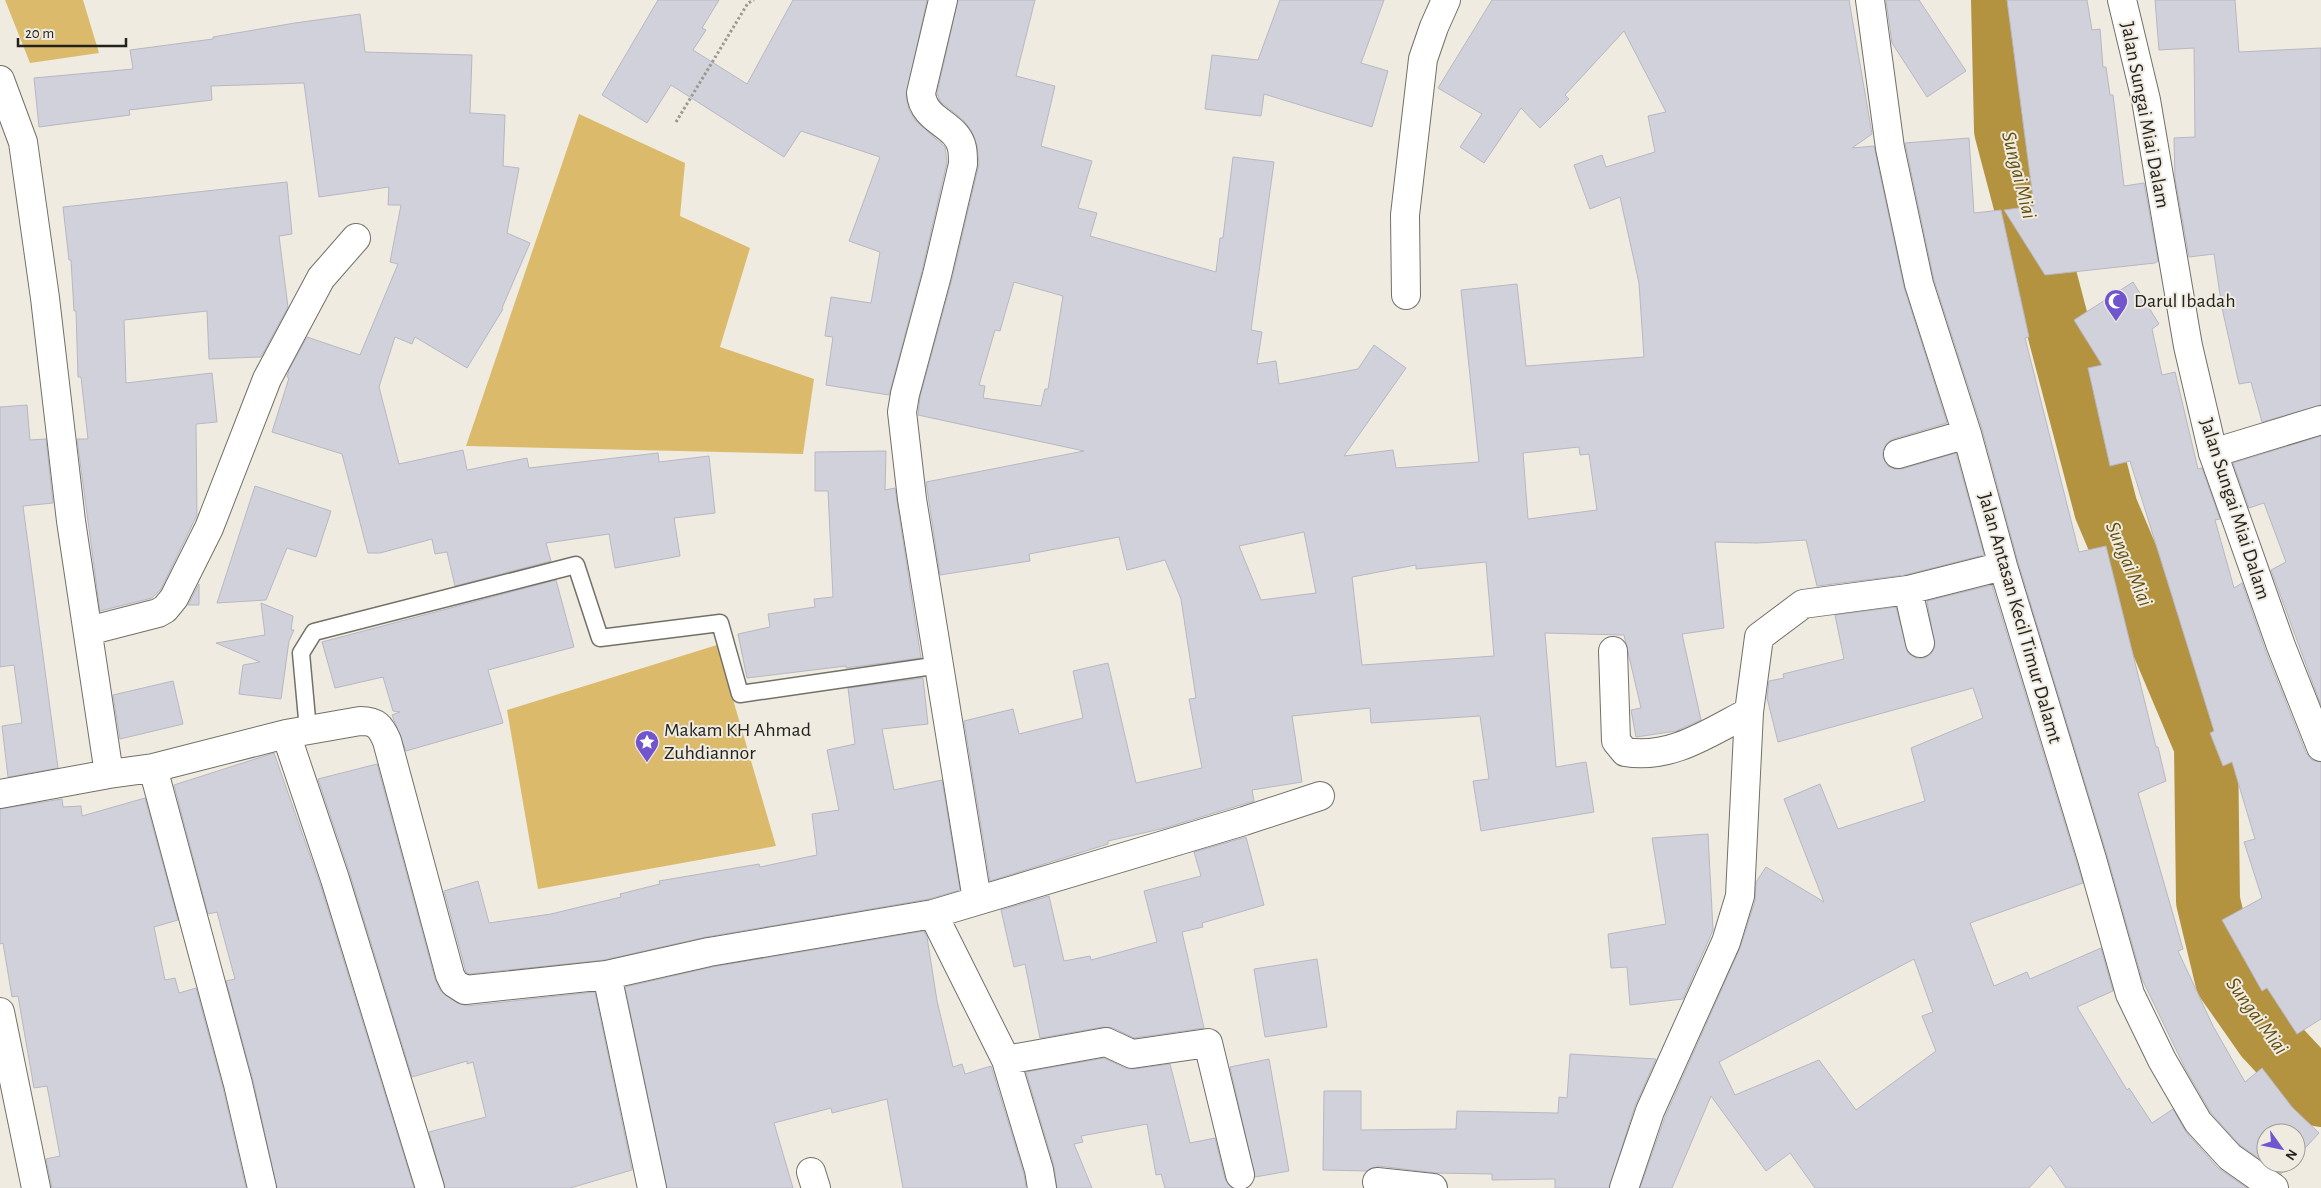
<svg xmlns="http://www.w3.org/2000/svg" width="2321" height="1188" viewBox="0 0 2321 1188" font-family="'Alegreya Sans',sans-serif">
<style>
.green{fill:#dbbb6b}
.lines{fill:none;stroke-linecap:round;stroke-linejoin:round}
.river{stroke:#b39340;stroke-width:64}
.building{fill:#d1d1db;stroke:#b8b7c2;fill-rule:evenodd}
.service-casing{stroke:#737067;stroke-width:19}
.minor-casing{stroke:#737067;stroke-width:30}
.tertiary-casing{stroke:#737067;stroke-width:30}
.path{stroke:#9a9890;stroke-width:3;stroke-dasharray:2.5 2.5;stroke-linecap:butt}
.service{stroke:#fff;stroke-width:16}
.minor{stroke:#fff;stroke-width:28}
.tertiary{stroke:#fff;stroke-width:28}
.labels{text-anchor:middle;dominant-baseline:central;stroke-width:4;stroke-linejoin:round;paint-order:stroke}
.street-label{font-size:20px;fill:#23221e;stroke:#efebe1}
.poi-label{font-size:20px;fill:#23221e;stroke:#efebe1;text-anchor:start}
.water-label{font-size:21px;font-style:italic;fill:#634e0c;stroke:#efebe1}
</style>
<rect width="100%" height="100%" fill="#efebe1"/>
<!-- green -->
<path class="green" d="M5 0H83L99 53 30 63Z
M579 114 685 163 680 216 750 248 720 347 814 379 803 454 466 446Z
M717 645 776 846 538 889 507 710Z"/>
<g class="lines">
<!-- river -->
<path class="river" d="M2003 0 2006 130 2106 509 2206 745 2208 901 2227 980 2267 1037 2321 1095"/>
</g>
<!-- building -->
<path class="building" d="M658 0H719L702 28 706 30 693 50 747 84 793 0H927L906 96 909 110 916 121 945 147 947 162 922 271 889 395 826 385 833 337 825 336 831 297 871 303 880 252 849 241 880 157 801 131 784 157 671 85 647 123 602 95Z
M958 0H1035L1016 76 1055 86 1041 146 1092 161 1078 208 1097 213 1090 236 1216 272 1220 238H1223L1233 157 1274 162 1251 330 1262 332 1257 364 1276 361 1279 384 1358 369 1374 345 1406 368 1344 456 1393 450 1396 468 1479 462 1461 290 1517 284 1526 366 1644 357 1639 283 1620 197 1590 209 1574 165 1602 155 1606 167 1655 152 1648 116 1666 112 1624 31 1565 95 1569 99 1540 128 1521 108 1484 163 1460 147 1482 114 1438 88 1492 0H1849L1872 134 1852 148 1874 146 1904 287 1947 423 1893 439 1886 444 1883 451V458L1888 466 1895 469H1902L1956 453 1984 555 1905 575 1817 586 1806 540 1757 543 1715 542 1724 628 1682 634 1701 720 1676 731 1636 737 1631 710 1641 708 1624 635 1545 633 1556 767 1586 762 1594 812 1481 831 1473 781 1489 779 1480 716 1371 723 1370 708 1292 716 1302 782 1252 790 1254 801 1165 828 1108 841V844L990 881 964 721 1013 709 1019 734 1083 718 1073 671 1108 663 1136 783 1202 768 1189 699 1196 698 1181 599 1165 560 1127 570 1119 537 1029 554 1030 561 940 575 926 482 1084 451 918 415 920 397 952 279 979 164 977 145 971 130 964 121 940 101 937 93ZM1014 282 1063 296 1048 389H1045L1041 406 983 398 985 386 979 385 995 330 1000 331ZM1579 447 1580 455 1589 454 1597 510 1528 519 1523 453ZM1304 532 1316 593 1261 600 1239 546ZM1486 562 1494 656 1362 665 1352 577 1416 565V569Z
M1280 0H1384L1361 63 1388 71 1372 127 1264 94 1261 116 1205 109 1212 55 1258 60Z
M1886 0H1919L1966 71 1927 97 1892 43Z
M2007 0H2087L2092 30 2100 29 2103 67H2106L2110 95H2113L2124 186 2144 183 2158 261 2155 263 2045 275 2004 210 2034 206Z
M2155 0H2235L2239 52 2321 48V405L2262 422 2251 382 2239 384 2222 308 2214 254 2189 257 2175 178 2174 138 2195 137 2194 48 2159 50Z
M360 14 365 52 472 55 470 113 505 115 503 166 519 168 507 233 530 243 502 308 503 309 467 368 415 337 412 344 395 337 379 387 399 464 463 450 467 470 527 458 529 468 658 453 659 462 709 456 715 513 674 518 680 556 615 568 609 534 546 543 551 561 455 586 447 552 435 554 432 539 380 553H368L342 454 272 432 289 378 287 377 289 370 307 337 360 355 398 264 390 262 401 205H388L389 187 319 197 304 83 211 86 212 100 129 110 130 115 39 127 34 78 133 69 130 50 213 39V37L295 23Z
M1969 138 1974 213 2001 210 2029 337 2025 338 2079 552 2106 546 2156 747H2158L2166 781 2138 793 2183 949 2178 951 2213 1026 2245 1082 2262 1068 2292 1107 2319 1133 2296 1158V1133H2266V1163H2292L2281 1174 2240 1145 2211 1113 2185 1068 2142 979 2107 855 2018 562 1982 429 1934 280 1905 143Z
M287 182 292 234 279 236 288 307 261 357 209 359 207 311 124 320 126 383 212 373 217 422 196 424 197 515 161 589 152 598 100 611 77 439H88L81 377H78L76 311H74L71 260H69L63 207Z
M2133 282 2159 324 2152 329 2162 375 2175 372 2198 469 2202 468 2220 519 2215 520 2234 588 2242 583 2266 652 2306 753 2312 760 2321 762V1019L2297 1034 2267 988 2262 991 2222 920 2262 898 2244 842 2255 839 2232 762 2223 766 2210 733 2214 731 2130 461 2110 466 2088 368 2102 365 2074 320Z
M27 405 30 440 46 439 53 503 23 506 58 768 8 777 2 726 22 723 14 665 0 667V407Z
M2321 436V705L2271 570 2286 562 2264 503 2249 508 2233 463Z
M886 451 885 490 895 488 921 658 846 668V666L747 678 738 634 770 627 768 614 815 607 814 599 833 597 828 491H815V452Z
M255 486 331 511 316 557 287 548 266 600 217 603Z
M556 580 574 647 488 670 503 723 406 751 392 715 400 712 393 711 383 677 335 688 322 642Z
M199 584V605H188Z
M1992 585 2083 883 1970 923 1994 986 2027 972 2030 979 2101 948 2113 991 2077 1007 2127 1090 2129 1088 2152 1123 2173 1109 2186 1132 2218 1168 2247 1188H2066L2050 1165 2029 1188H1815L1790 1153 1766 1171 1711 1096 1672 1188H1640L1665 1117 1740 948 1755 901 1756 882 1766 867 1824 902 1784 799 1820 784 1838 829 1925 801 1911 748 1983 718 1973 688 1778 742 1767 698 1769 681 1784 678 1783 674 1844 659 1835 615 1896 607 1908 653 1916 658H1924L1931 654 1935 647 1927 601ZM1914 959 1933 1012 1922 1016 1936 1051 1856 1110 1819 1060 1735 1095 1719 1062Z
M261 603 293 616 291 630H294L289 641 281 699 239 694 243 665 260 662 216 643 265 635Z
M923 678 928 724 882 729 894 790 942 780 960 890 929 899 706 937 604 960 469 974 466 972 444 891 478 881 489 923 551 914 621 897 620 894 660 884 659 881 759 864 760 867 817 855 812 814 839 810 827 750 855 744 848 688Z
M173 681 183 724 120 739 113 695Z
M274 753 320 884 414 1188H277L253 1080 226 981 235 979 217 912 208 914 174 785Z
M377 764 435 979 440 990 457 1003 467 1006 595 992 632 1170 570 1188H445L429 1132 486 1117 473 1062 467 1064V1061L412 1077 350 874 318 779Z
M145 798 178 920 154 927 165 980 175 978 179 993 196 988 223 1088 246 1188H52L46 1159 60 1156 47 1086 34 1088 18 996 12 997 3 943 0 944V809L62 799 63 807 81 806 82 816Z
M1708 834 1713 930 1683 999 1630 1005 1627 967 1611 968 1608 934 1666 924 1652 838Z
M1246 837 1264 905 1202 923 1203 927 1182 932 1204 1028 1134 1038 1113 1028 1103 1027 1040 1038 1025 964 1014 967 1001 910 1049 896 1064 961 1090 956 1091 960 1157 942 1144 891 1201 876 1194 852Z
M924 931 927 937 937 1001 953 1067 962 1064 965 1074 991 1066 1024 1174 1026 1188H903L887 1099 832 1113 831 1108 774 1123 793 1188H667L625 987 712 967Z
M1317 959 1327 1027 1265 1037 1254 969Z
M1570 1054 1656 1059 1635 1106 1609 1188H1555V1179L1492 1180V1174L1436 1173 1379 1166 1367 1171 1323 1170 1324 1091H1361V1130L1456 1129 1457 1111 1558 1113 1559 1097 1567 1098Z
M1104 1058 1125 1068 1134 1069 1170 1064 1190 1143 1215 1138 1225 1179 1232 1188H1165L1161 1174 1156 1175 1147 1124 1081 1136 1083 1142 1074 1144 1092 1188H1057L1054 1166 1026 1072Z
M1269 1059 1289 1171 1255 1177 1230 1067Z"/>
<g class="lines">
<!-- service casing -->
<g class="service-casing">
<path id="service" d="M308 730 301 653 314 632 576 565 600 638 720 623 740 694 940 665"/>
</g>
<!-- minor casing -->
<g class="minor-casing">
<path id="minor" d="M943 0 921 93C923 122 957 123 962 148 963 153 963 159 963 164L937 275 905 394 902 412 912 499 977 900
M1870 0 1890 148 1919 284 1967 434 2003 566 2092 859 2130 994 2162 1060 2198 1122 2230 1157 2274 1188
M0 80 23 142 45 298 71 521 109 774
M1406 295 1405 215 1423 59 1434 27 1446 0
M2213 453 2321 420
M1898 454 1967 434
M1908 590 1920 643
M88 631 158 613 165 609 174 598 209 528 267 379 321 278 356 238
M1613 651 1616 741 1625 752C1671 760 1710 732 1749 712
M286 734 335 879 430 1188
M153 768 238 1084 262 1188
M0 794 109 774 153 768 286 734 360 721C377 721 381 727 387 741L450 975 454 983 465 990 607 975 709 952 933 914 1244 821 1320 796
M933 914 1006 1060 1039 1170 1042 1188
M607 975 652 1188
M0 1012 36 1188
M1006 1060 1106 1042 1132 1054 1208 1043 1240 1175
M811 1172 816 1188
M1377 1182 1433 1188
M1624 1188 1650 1111 1726 942 1740 896 1749 712 1759 637 1803 604 1908 590 2003 566"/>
</g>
<!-- tertiary casing -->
<g class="tertiary-casing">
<path id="tertiary" d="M2122 0 2146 100 2188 346 2213 453 2281 646 2321 747"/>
</g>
<!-- path -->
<path class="path" d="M676 122 748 3 754 0"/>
<!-- service -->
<use href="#service" class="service"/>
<!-- minor -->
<use href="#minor" class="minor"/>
<!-- tertiary -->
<use href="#tertiary" class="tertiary"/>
</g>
<!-- icons -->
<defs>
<g id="mosque-pin" transform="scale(1.25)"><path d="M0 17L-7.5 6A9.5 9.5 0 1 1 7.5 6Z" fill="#7055cf" stroke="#efebe1"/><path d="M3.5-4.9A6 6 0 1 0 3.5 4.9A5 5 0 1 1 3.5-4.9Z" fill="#fff"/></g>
<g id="sight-pin" transform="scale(1.25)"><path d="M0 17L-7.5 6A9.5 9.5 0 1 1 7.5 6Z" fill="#7055cf" stroke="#efebe1"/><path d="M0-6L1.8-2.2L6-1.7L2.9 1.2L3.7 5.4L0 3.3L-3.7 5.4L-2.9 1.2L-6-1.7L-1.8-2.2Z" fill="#fff"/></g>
</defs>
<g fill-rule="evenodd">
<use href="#mosque-pin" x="2116" y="301"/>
<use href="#sight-pin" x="647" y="742"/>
</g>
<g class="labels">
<!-- street labels -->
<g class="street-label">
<text transform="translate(2145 115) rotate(79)">Jalan Sungai Miai Dalam</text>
<text transform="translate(2235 509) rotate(72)">Jalan Sungai Miai Dalam</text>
<text transform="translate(2020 618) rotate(74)">Jalan Antasan Kecil Timur Dalamt</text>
</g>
<!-- poi labels -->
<g class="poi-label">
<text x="2134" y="301">Darul Ibadah</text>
<text x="664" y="730">Makam KH Ahmad<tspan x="664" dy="23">Zuhdiannor</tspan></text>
</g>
<!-- water labels -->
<g class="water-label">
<text transform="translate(2019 175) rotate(76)">Sungai Miai</text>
<text transform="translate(2129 564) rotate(67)">Sungai Miai</text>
<text transform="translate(2257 1016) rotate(54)">Sungai Miai</text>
</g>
</g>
<!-- north arrow -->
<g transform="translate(2281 1148) rotate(123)"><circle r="24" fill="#efebe1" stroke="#9d9b93"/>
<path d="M0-4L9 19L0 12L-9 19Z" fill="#7055cf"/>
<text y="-8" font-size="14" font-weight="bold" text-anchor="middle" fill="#23221e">N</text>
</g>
<!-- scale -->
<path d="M18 38v8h108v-8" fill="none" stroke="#23221e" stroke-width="2.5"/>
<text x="25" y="38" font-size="15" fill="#23221e" stroke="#efebe1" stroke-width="4" paint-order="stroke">20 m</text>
</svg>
